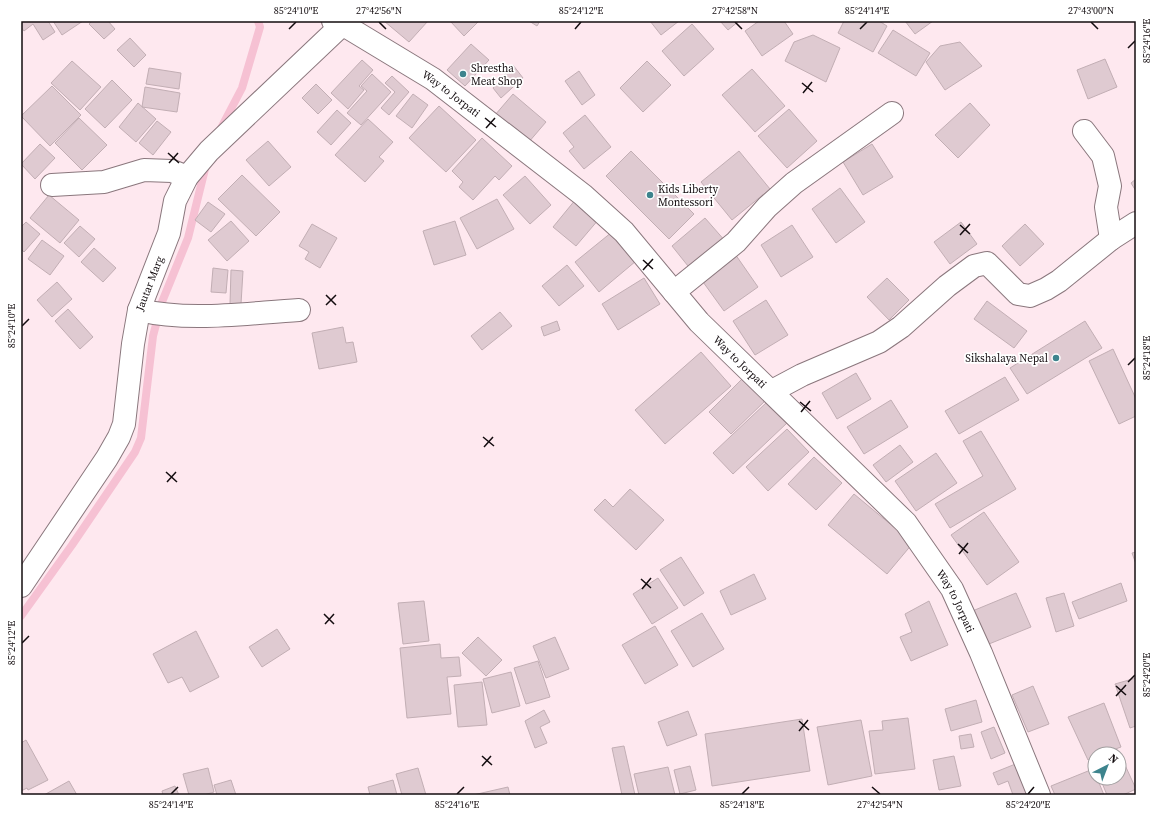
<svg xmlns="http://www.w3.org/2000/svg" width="1157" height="816" viewBox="0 0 1157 816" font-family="'Source Serif 4',serif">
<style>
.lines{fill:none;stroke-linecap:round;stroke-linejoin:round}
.stream{stroke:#f6c1d3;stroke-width:8}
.building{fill:#dfcad1;stroke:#c2aeb4}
.minor-casing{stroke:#8a777d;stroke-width:24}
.minor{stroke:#fff;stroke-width:22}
.ticks{fill:none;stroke:#130c0f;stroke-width:1.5}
.poi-dot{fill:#3d848d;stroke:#fff;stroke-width:1.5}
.labels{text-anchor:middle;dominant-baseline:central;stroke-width:3.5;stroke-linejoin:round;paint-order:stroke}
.poi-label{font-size:11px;fill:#130c0f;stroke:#fff;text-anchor:start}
.street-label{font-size:11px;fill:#130c0f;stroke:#fff}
.neatline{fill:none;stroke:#130c0f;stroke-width:1.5}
.ticks-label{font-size:10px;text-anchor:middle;fill:#130c0f}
</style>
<rect width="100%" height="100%" fill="#fee8ef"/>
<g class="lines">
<!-- stream -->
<path class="stream" d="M220 130 242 88 260 27 258 21
M21 616 72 545 135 452 141 438 153 336 162 302 188 238 206 165"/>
</g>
<!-- building -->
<path class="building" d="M21 21H48L55 32 43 40 33 24 24 31 21 27Z
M53 21H83L62 35Z
M92 21H108L115 29 104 39 89 24Z
M384 21H428L409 42Z
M450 21H479L464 36Z
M529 21H540L537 26Z
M650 21H679L661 35Z
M720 21H739L728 30Z
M759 21H784L793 34 762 56 745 31Z
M844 21H879L887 26 873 52 838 33Z
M905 21H933L915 34Z
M692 24 714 49 684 76 662 51Z
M893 30 930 53 916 76 878 53Z
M813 35 840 48 826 82 785 61 794 42Z
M130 38 146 55 134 67 117 50Z
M960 42 982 66 945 90 926 62 940 46Z
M471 44 489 60 465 86 447 70Z
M1105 59 1117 87 1088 99 1077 70Z
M362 60 373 70 359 86 364 90 348 109 331 93Z
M72 61 101 87 80 110 51 83Z
M647 61 671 85 643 112 620 88Z
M513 65 523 78 501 98 493 88Z
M149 68 181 73 179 89 146 84Z
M752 69 785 106 755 132 722 95Z
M579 71 595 95 582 105 565 81Z
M372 74 391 92 361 125 347 113 367 91 361 86Z
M392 76 409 92 389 115 381 108 395 92 385 83Z
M112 80 132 100 105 128 85 109Z
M316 84 332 100 318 114 302 98Z
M52 86 81 115 50 146 21 116Z
M145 87 180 93 177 112 142 107Z
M413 94 428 105 412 128 396 116Z
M513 94 546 122 528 143 495 115Z
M138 103 156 119 136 142 119 127Z
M970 103 990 125 958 158 935 135Z
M439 106 476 140 446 172 409 138Z
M789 109 817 141 787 168 758 136Z
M337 110 351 123 331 145 317 132Z
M585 115 611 147 584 169 569 151 574 147 563 133Z
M79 118 107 145 82 170 55 143Z
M368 119 393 142 379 157 384 161 365 182 335 155Z
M157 121 171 132 153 155 139 143Z
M482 138 512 166 499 180 495 176 473 200 459 187 463 182 452 171Z
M268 141 291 167 269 186 246 160Z
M40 144 55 158 35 179 21 164Z
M872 144 893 177 863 195 843 162Z
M631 151 694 214 669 239 606 176Z
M739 151 770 189 732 220 701 182Z
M242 175 280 212 256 236 218 199Z
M525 176 551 205 530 224 503 195Z
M1136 179V191L1131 183Z
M840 188 865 222 836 243 812 209Z
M49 195 79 220 60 243 30 218Z
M497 199 514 229 477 249 460 218Z
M576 199 599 219 576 246 553 227Z
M208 202 225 214 211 232 195 220Z
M705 218 726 242 692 271 672 246Z
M231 221 249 241 227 261 208 240Z
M455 221 466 255 434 265 423 231Z
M26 222 40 234 24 252 21 249V227Z
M961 222 977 244 950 264 934 242Z
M312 224 337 238 320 268 305 259 309 252 299 246Z
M1025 224 1044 244 1020 266 1002 246Z
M792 225 813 257 781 277 761 245Z
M80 226 95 239 79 257 64 243Z
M612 232 636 261 599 292 575 262Z
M42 240 64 256 50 275 28 259Z
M94 248 116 268 103 282 81 262Z
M733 251 758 287 724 311 698 275Z
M567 265 584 286 559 306 542 286Z
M213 268 228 270 226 293 211 292Z
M231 270 243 271 241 304H230Z
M644 278 660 304 618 330 602 304Z
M887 278 909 300 889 320 867 297Z
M57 282 72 299 52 317 37 300Z
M766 300 788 335 755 355 733 321Z
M987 301 1027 331 1014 348 974 319Z
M68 309 93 337 80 349 55 321Z
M500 312 512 326 482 350 471 336Z
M557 321 560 330 544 336 541 327Z
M1085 321 1102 348 1027 394 1010 368Z
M343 327 346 343 353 342 357 362 319 369 312 333Z
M1113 349 1136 399V416L1119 424 1089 361Z
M701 352 731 386 665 444 635 410Z
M856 373 871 399 837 419 822 393Z
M744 377 766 400 731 434 709 412Z
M1005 377 1019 400 959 434 945 411Z
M891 400 908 427 864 454 847 427Z
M767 402 787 423 733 474 713 453Z
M787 429 809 452 768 491 746 467Z
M981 431 1016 489 950 528 935 504 983 476 963 441Z
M900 445 913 462 886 482 873 465Z
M936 453 957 483 916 511 895 481Z
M814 457 842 483 816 510 788 484Z
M630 489 664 520 636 550 594 510 605 499 613 507Z
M854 494 913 543 887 574 828 525Z
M984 512 1019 562 987 585 951 535Z
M1136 552V564L1132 553Z
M681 557 704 593 684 606 660 570Z
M754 574 766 599 731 615 720 591Z
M658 578 678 608 652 624 633 594Z
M1121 583 1127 601 1079 619 1072 602Z
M1016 593 1031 627 984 646 970 612Z
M1064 593 1074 626 1056 632 1046 598Z
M424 601 429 641 403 644 398 603Z
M929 601 948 645 911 661 900 637 912 632 905 614Z
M702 613 724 649 693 667 671 631Z
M655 626 678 665 645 684 622 645Z
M277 629 290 649 262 667 249 647Z
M196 631 219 677 190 692 182 677 168 683 153 654Z
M478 637 502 660 486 676 462 653Z
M555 637 569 669 546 678 533 646Z
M440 644 441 658 459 657 461 676 447 677 451 714 407 718 400 648Z
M538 661 550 697 526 704 514 668Z
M511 672 520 706 492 713 483 679Z
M1136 678V726L1130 728 1115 684Z
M482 682 487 725 458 727 454 685Z
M1033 686 1049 724 1028 732 1012 695Z
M976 700 982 722 951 731 945 709Z
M1104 703 1121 747 1102 754H1095V757L1088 760 1068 717Z
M544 710 550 722 540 727 547 743 535 748 525 721Z
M688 711 697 735 667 746 658 722Z
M908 718 915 769 875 774 869 731 883 730 882 721Z
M802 719 810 771 712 786 705 734Z
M861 720 872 776 828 785 817 727Z
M994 727 1005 753 991 759 981 732Z
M971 734 974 747 961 749 959 736Z
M26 740 48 780 28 790 27 788 21 791V743Z
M624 746 635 795H622L612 748Z
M1119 752 1136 789 1123 795H1107L1100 778H1119V754H1114Z
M954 756 961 786 939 790 933 760Z
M1018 763 1030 795H1013L1008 781 998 785 993 773Z
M690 766 696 790 680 794 674 770Z
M668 767 675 795H639L634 774Z
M208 768 214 792 204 795H189L183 774Z
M418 768 426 795H402L396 774Z
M1093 769 1095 778H1097L1104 795H1055L1051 786Z
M231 780 236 795H217L214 785Z
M393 780 397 795H370L368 787Z
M69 781 77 795H44Z
M175 786 179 795H163L162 791Z
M508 787 510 795H473Z"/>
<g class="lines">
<!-- minor casing -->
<g class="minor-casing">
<g id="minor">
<path id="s1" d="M333 21 342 24 433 79 583 195 624 232 699 322 906 523 952 589 981 653 1039 795"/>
<path d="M1084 131 1103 156 1110 186 1106 207 1111 239"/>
<path d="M52 185 104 182 144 170 172 171 187 177"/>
<path d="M674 292 736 242 767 207 794 183 892 113"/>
<path d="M139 310C190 322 247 313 299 310"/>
<path d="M772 391 802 375 879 342 901 327 947 286 974 266 987 263 1018 294 1030 296 1046 289 1059 281 1111 239 1136 223"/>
<path id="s2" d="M21 586 107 458 119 437 124 424 133 344 139 310 169 233 175 201 187 177 209 151 346 21"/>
</g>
</g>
<!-- minor -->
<use href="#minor" class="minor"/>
</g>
<!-- ticks -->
<path class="ticks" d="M379 22 386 29M735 22 742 29M1091 22 1098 29M289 29 296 22M575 29 581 22M860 29 867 22M1128 48 1135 41M802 83 813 92M803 93 812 82M485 118 496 127M486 128 495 118M168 153 179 163M169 163 178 153M960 225 970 234M960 235 970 224M643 260 653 269M643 270 653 259M326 295 336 305M326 305 336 295M22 326 29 319M1128 365 1135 358M800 402 811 411M801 412 810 401M483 437 494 446M484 447 493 437M166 472 177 482M167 482 176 472M958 544 968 553M959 554 968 543M641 579 651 588M642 589 651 578M324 614 334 624M325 624 334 614M22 643 29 636M1128 682 1135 675M1116 686 1126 695M1116 696 1126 685M799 721 809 730M799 731 808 720M482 756 492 765M482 766 491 756M872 787 880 794M171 794 178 787M457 794 464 787M742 794 749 787M1028 794 1034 787"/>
<!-- markers -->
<g class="poi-dot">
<circle cx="463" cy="74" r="4"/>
<circle cx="650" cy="195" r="4"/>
<circle cx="1056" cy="358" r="4"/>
</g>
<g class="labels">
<!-- poi labels -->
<g class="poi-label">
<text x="471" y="68">Shrestha<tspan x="471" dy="13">Meat Shop</tspan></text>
<text x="658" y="189">Kids Liberty<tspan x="658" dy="13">Montessori</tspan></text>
<text x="1048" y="358" text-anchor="end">Sikshalaya Nepal</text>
</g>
<!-- street labels -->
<g class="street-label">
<text stroke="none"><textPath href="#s1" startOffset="139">Way to Jorpati</textPath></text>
<text stroke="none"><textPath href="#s2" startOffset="336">Jautar Marg</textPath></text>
<text stroke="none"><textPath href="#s1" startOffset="535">Way to Jorpati</textPath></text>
<text stroke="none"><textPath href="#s1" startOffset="859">Way to Jorpati</textPath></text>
</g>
</g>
<!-- border -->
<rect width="1157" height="816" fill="none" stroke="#ffffff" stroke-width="44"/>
<!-- north arrow -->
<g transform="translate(1107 766) rotate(42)"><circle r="19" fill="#ffffff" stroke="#a19e9f"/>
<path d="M0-3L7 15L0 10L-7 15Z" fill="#3d848d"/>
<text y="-6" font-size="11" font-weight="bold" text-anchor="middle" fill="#130c0f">N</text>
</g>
<rect x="22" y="22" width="1113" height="772" class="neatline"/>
<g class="ticks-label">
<text x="296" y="14">85°24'10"E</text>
<text x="379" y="14">27°42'56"N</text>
<text x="581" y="14">85°24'12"E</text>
<text x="735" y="14">27°42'58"N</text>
<text x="867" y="14">85°24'14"E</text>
<text x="1091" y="14">27°43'00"N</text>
<text transform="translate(1146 41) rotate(-90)" y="4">85°24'16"E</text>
<text transform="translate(11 326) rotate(-90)" y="4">85°24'10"E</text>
<text transform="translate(1146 358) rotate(-90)" y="4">85°24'18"E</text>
<text transform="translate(11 643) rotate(-90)" y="4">85°24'12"E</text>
<text transform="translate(1146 675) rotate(-90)" y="4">85°24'20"E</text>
<text x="171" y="808">85°24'14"E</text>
<text x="457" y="808">85°24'16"E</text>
<text x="742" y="808">85°24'18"E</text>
<text x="880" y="808">27°42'54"N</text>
<text x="1028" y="808">85°24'20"E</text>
</g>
</svg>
